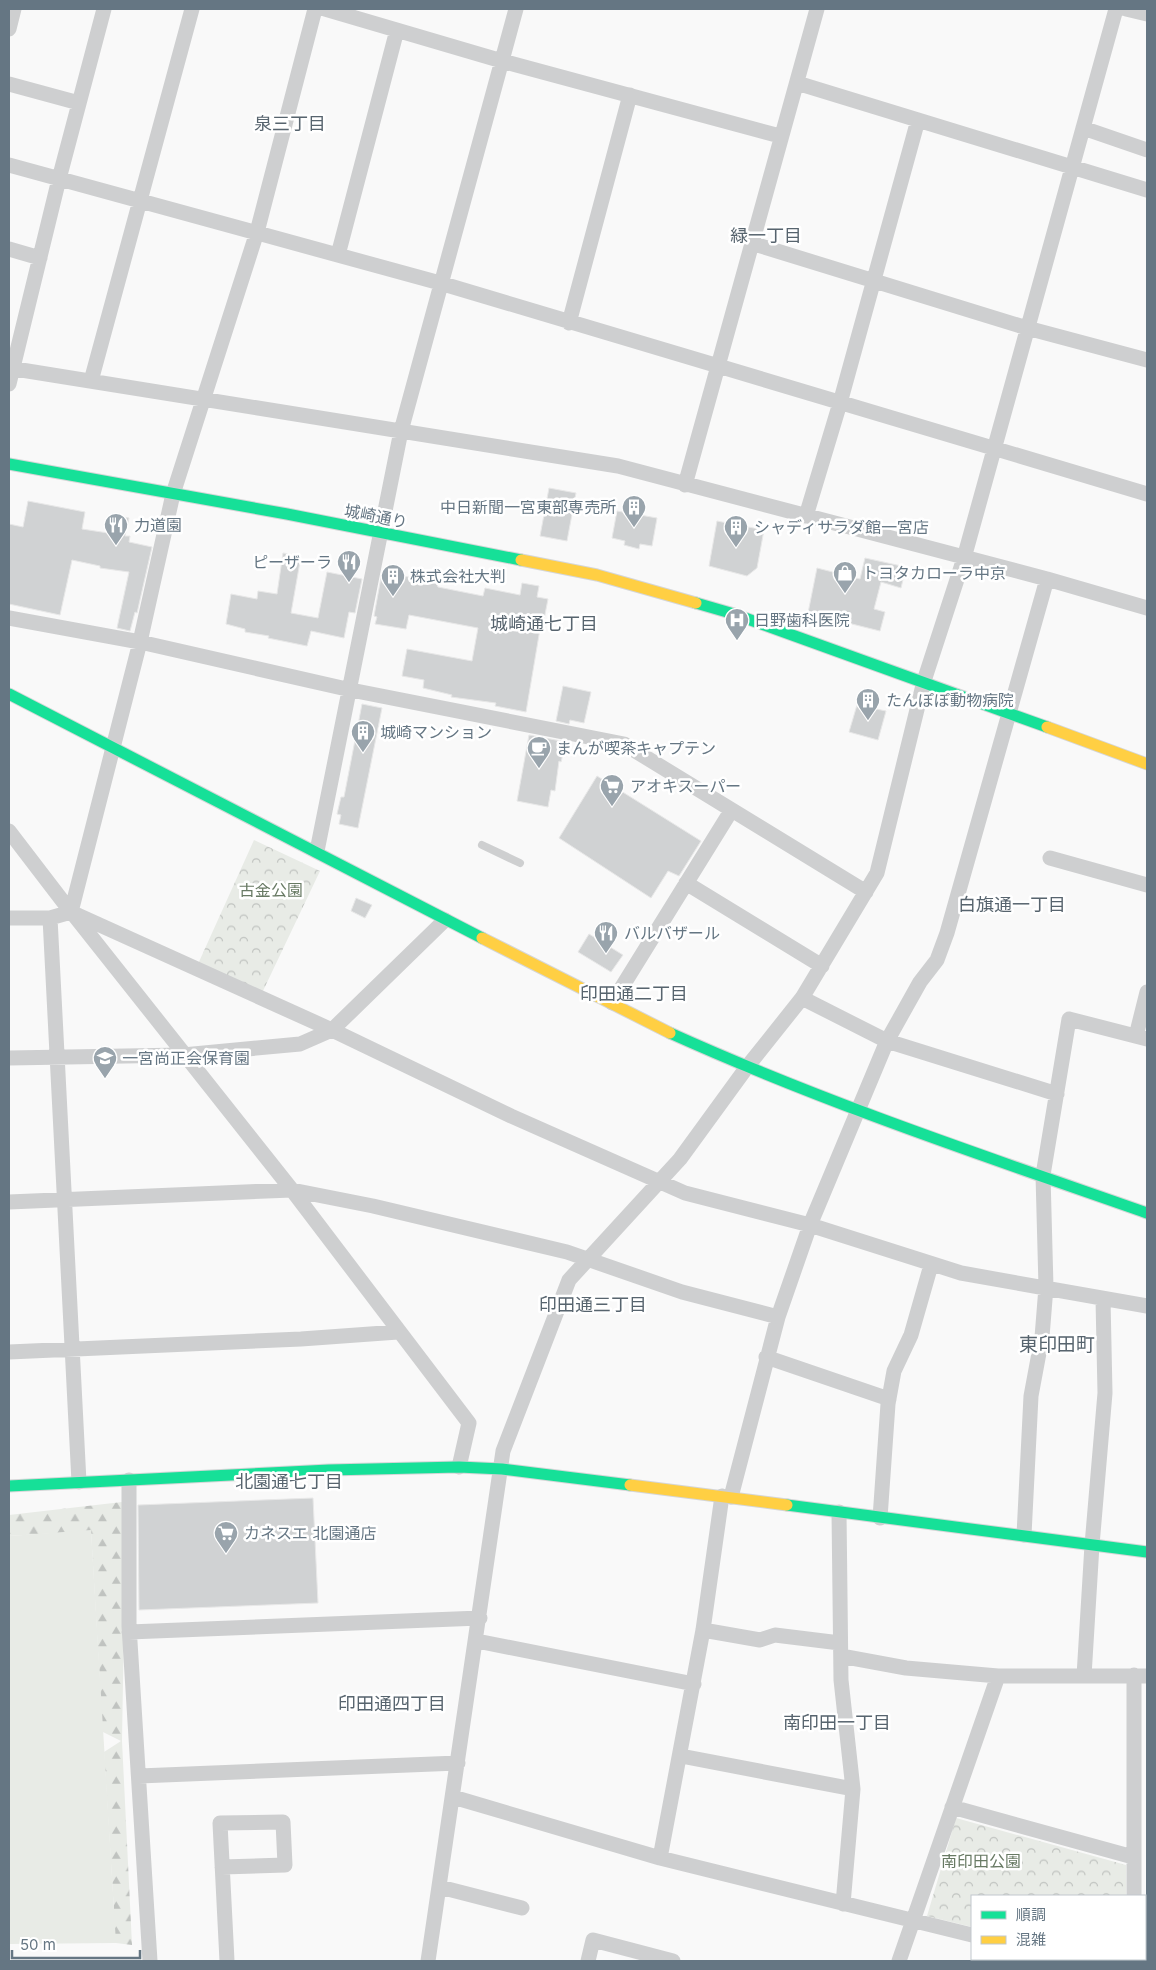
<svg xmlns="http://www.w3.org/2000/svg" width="1156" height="1970" viewBox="0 0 1156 1970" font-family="Inter,'Noto Sans JP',sans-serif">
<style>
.forest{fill:url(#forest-firs)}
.park{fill:url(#park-crowns)}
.pitch{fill:#e8ebe6}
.building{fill:#d0d2d3;stroke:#e8e8e8}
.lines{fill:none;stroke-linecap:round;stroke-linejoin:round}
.fast-casing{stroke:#d5d6d7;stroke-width:13}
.slow-casing{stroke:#d5d6d7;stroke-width:13}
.lane{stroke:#cecfd0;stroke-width:8}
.street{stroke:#cecfd0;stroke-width:15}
.fast{stroke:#16e098;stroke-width:11}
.slow{stroke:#ffcf43;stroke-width:11}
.labels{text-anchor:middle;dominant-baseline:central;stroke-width:5;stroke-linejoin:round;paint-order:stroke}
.poi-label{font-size:16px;fill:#657683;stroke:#fff;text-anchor:start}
.street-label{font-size:16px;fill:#657683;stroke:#fff}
.park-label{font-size:16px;fill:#687a64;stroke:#fff}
.neighbourhood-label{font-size:18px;fill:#57646e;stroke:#fff}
.quarter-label{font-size:19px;fill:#57646e;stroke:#fff}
</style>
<defs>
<pattern id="forest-firs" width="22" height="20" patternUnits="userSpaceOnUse" patternTransform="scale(1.25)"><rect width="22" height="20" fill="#e8ebe6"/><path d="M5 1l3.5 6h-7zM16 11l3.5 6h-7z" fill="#c0c3c0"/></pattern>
<pattern id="park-crowns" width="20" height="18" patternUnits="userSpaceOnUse" patternTransform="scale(1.25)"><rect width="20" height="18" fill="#e8ebe6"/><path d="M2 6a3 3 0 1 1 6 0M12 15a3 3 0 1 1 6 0" fill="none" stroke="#c0c3c0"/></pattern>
</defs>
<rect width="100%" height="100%" fill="#f9f9f9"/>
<!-- forest -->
<path class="forest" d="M122 1502 126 1506 122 1741 132 1945 116 1943 98 1924 114 1911 104 1752 121 1741 103 1732 87 1713 100 1684 91 1531 9 1536V1515Z"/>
<!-- park -->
<path class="park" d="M254 840 320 871 262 993 198 964Z
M956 1818 1126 1865V1896H972V1927L927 1916Z"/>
<!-- pitch -->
<path class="pitch" d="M91 1530 116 1943 9 1944V1536Z"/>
<!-- building -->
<path class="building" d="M549 488 576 493 567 541 540 536Z
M28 501 85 512 82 529 108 533 112 515 129 518 125 536H130L129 542 152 547 137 613 135 612 130 631 117 628 129 572 100 568V566L72 560 60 615 9 604V524L23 527Z
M617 511 657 518 652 546 640 544 639 549 624 545 625 541 612 538Z
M717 521 764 530 757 568 747 576 709 566Z
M283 553 301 556 291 613 318 618 327 572 362 579 355 613 349 612 344 638 311 631 307 646 268 638 269 636 245 632V629L226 624 231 594 257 599 258 591 277 594Z
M865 558 906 567 901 588 881 582 874 609 885 612 880 631 808 613 817 568 860 579Z
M382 572 424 580 432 572 438 587 483 596 485 588 520 595 522 583 539 586 537 597 548 599 542 630 540 629 526 712 495 706 496 703 451 697 452 695 423 688 424 680 402 676 407 649 472 661 478 628 409 615 406 629 375 624 377 617 374 616Z
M563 686 591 692 584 723 570 720 569 724 556 721Z
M362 704 382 708 358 828 339 824 341 815 337 814 341 797H344Z
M857 705 886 711 878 740 849 732Z
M529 735 566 742 561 762 559 761 555 791 551 790 548 807 517 801Z
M597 776 701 841 679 876 668 871 651 898 559 838Z
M356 898 372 905 365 918 351 911Z
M589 934 623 955 611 972 578 952Z
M313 1498 318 1603 139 1610 138 1505Z"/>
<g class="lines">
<!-- fast casing -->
<g class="fast-casing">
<path id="fast" d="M9 464 287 514 521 560
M696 603 734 614 1047 727
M9 694 482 938
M670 1033C825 1103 987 1157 1147 1213
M9 1486 329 1470 459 1467 502 1469 630 1485
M787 1505 1147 1552"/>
</g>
<!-- slow casing -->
<g class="slow-casing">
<path id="slow" d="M521 560 597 575 696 603
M1047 727 1147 764
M482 938 670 1033
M630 1485 787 1505"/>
</g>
<!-- lane -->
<path class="lane" d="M482 845 520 863"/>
<!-- street -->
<path class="street" d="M325 9 502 61 780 136
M1126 9 1147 14
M9 29 14 9
M797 83 1147 190
M9 84 79 103
M1083 128 1147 150
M9 165 440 283 1147 494
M751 243 1027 328 1147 360
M9 249 40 258
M338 255 397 30
M569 323 630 95
M9 368 618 466 1047 579 1147 608
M91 381 192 9
M9 384 59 179 104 9
M685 485 817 9
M806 516 840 403 918 120
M9 618 140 642 351 690 624 744 866 892
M9 831 71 912 140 642 173 494 257 232 315 9
M317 851 401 431 516 9
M1050 858 1147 885
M686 883 822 966
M74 915 292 1190 469 1423 459 1467
M9 918H50L71 912 332 1030 511 1116 685 1193 810 1225 961 1273 1147 1306
M50 918 79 1482
M802 998 887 1041 1057 1094
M612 1003 731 811
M1136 1036 1147 992
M9 1058 183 1055 300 1044 332 1030 445 920
M9 1202 292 1190 373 1206 567 1252 682 1292 778 1317
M9 1352 301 1339 398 1332
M766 1357 889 1399
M129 1480V1626L150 1961
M731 1497 778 1317 810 1225 887 1041 920 982 937 960 947 933 1047 579
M839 1512 841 1680 853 1789 843 1904
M880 1518 888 1404 894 1371 911 1335 931 1265
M1024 1535 1031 1396 1042 1337 1046 1287 1043 1175 1069 1019 1147 1039
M703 1630 760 1640 775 1635 840 1643
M129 1632 480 1618
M477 1641 694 1684
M841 1656 906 1668 998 1676H1147
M1084 1676 1092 1545 1105 1393 1103 1299
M681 1756 853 1789
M139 1776 458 1763
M453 1797 660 1858 972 1935
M952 1807 1133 1857
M660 1858 703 1630 722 1496
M222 1867 285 1865 283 1822 220 1823 227 1961
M440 1887 522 1908
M1134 1896V1675
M1069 1959 1079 1961
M1134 1959V1961
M428 1961 503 1451 569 1280 680 1159 747 1067 802 998 877 873 924 681 964 558 1116 9
M588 1961 593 1940 673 1961
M899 1961 998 1676"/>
<!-- fast -->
<use href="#fast" class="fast"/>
<!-- slow -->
<use href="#slow" class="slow"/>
</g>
<!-- icons -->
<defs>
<g id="building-pin" transform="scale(1.25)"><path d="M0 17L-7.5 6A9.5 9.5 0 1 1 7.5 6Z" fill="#99a4ac" stroke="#fff"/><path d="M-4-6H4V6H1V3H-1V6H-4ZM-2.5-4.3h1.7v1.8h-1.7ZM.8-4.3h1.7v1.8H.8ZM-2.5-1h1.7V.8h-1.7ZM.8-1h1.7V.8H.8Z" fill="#fff"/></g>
<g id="restaurant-pin" transform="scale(1.25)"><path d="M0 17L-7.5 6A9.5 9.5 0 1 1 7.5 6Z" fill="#99a4ac" stroke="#fff"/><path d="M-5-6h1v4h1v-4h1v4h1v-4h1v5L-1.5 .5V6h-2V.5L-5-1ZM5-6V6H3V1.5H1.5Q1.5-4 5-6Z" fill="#fff"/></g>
<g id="shop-pin" transform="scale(1.25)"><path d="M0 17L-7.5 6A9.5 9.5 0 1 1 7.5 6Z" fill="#99a4ac" stroke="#fff"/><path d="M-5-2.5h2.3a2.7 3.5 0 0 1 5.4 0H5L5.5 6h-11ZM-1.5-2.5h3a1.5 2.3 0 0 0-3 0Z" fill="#fff"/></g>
<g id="hospital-pin" transform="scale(1.25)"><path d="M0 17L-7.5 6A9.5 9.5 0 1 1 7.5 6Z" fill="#99a4ac" stroke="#fff"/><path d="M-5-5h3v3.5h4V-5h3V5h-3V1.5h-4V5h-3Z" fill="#fff"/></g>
<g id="cafe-pin" transform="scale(1.25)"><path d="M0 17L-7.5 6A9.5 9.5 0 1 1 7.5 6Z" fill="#99a4ac" stroke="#fff"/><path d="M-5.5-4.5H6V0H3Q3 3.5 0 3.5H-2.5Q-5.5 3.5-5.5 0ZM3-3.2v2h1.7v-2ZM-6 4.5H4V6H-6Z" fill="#fff"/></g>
<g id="supermarket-pin" transform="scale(1.25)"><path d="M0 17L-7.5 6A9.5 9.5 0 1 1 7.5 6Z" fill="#99a4ac" stroke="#fff"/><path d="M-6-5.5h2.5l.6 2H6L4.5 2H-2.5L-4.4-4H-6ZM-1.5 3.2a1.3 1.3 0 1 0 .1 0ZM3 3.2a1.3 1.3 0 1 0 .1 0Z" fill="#fff"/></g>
<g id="school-pin" transform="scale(1.25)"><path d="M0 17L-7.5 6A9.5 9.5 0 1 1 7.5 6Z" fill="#99a4ac" stroke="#fff"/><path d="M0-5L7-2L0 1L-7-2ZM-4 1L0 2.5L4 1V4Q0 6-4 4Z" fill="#fff"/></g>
</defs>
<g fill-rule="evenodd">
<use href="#building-pin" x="634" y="507"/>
<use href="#restaurant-pin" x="116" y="525"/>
<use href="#building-pin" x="736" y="527"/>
<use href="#restaurant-pin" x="349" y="562"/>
<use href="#shop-pin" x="845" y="573"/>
<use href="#building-pin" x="393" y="576"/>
<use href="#hospital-pin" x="737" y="620"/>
<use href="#building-pin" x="868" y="700"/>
<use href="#building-pin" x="363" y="732"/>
<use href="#cafe-pin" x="539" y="748"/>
<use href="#supermarket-pin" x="612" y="786"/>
<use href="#restaurant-pin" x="606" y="933"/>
<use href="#school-pin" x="105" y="1058"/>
<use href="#supermarket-pin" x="226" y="1533"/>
</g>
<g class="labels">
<!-- poi labels -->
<g class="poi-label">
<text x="616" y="507" text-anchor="end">中日新聞一宮東部専売所</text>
<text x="134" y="525">力道園</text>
<text x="754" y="527">シャディサラダ館一宮店</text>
<text x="332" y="562" text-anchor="end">ピーザーラ</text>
<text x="862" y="573">トヨタカローラ中京</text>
<text x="410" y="576">株式会社大判</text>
<text x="754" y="620">日野歯科医院</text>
<text x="886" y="700">たんぽぽ動物病院</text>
<text x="380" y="732">城崎マンション</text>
<text x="556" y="748">まんが喫茶キャプテン</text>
<text x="630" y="786">アオキスーパー</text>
<text x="624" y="933">バルバザール</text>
<text x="122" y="1058">一宮尚正会保育園</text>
<text x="244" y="1533">カネスエ 北園通店</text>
</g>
<!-- street labels -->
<g class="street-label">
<text transform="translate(376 516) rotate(11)">城崎通り</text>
</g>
<!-- park labels -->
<g class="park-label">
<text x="271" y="890">古金公園</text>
<text x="981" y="1861">南印田公園</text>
</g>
<!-- neighbourhood labels -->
<g class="neighbourhood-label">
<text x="290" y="123">泉三丁目</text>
<text x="766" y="235">緑一丁目</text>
<text x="544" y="623">城崎通七丁目</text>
<text x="1012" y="904">白旗通一丁目</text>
<text x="634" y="993">印田通二丁目</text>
<text x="593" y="1304">印田通三丁目</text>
<text x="289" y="1481">北園通七丁目</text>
<text x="392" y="1703">印田通四丁目</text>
<text x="837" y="1722">南印田一丁目</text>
</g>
<!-- quarter labels -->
<g class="quarter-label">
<text x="1057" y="1344">東印田町</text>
</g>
</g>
<!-- border -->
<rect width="1156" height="1970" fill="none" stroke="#657683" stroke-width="20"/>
<!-- legend -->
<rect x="971" y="1895" width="175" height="65" fill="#ffffff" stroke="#c1c8cd"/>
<rect x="981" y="1911" width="25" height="8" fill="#16e098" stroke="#c1c8cd"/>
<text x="1016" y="1920" font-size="15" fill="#657683">順調</text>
<rect x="981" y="1936" width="25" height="8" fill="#ffcf43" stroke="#c1c8cd"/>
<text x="1016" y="1945" font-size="15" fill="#657683">混雑</text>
<!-- scale -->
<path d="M12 1950v8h128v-8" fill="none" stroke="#657683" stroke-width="2.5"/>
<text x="20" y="1950" font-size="15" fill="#657683" stroke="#ffffff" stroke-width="4" paint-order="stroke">50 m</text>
</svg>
